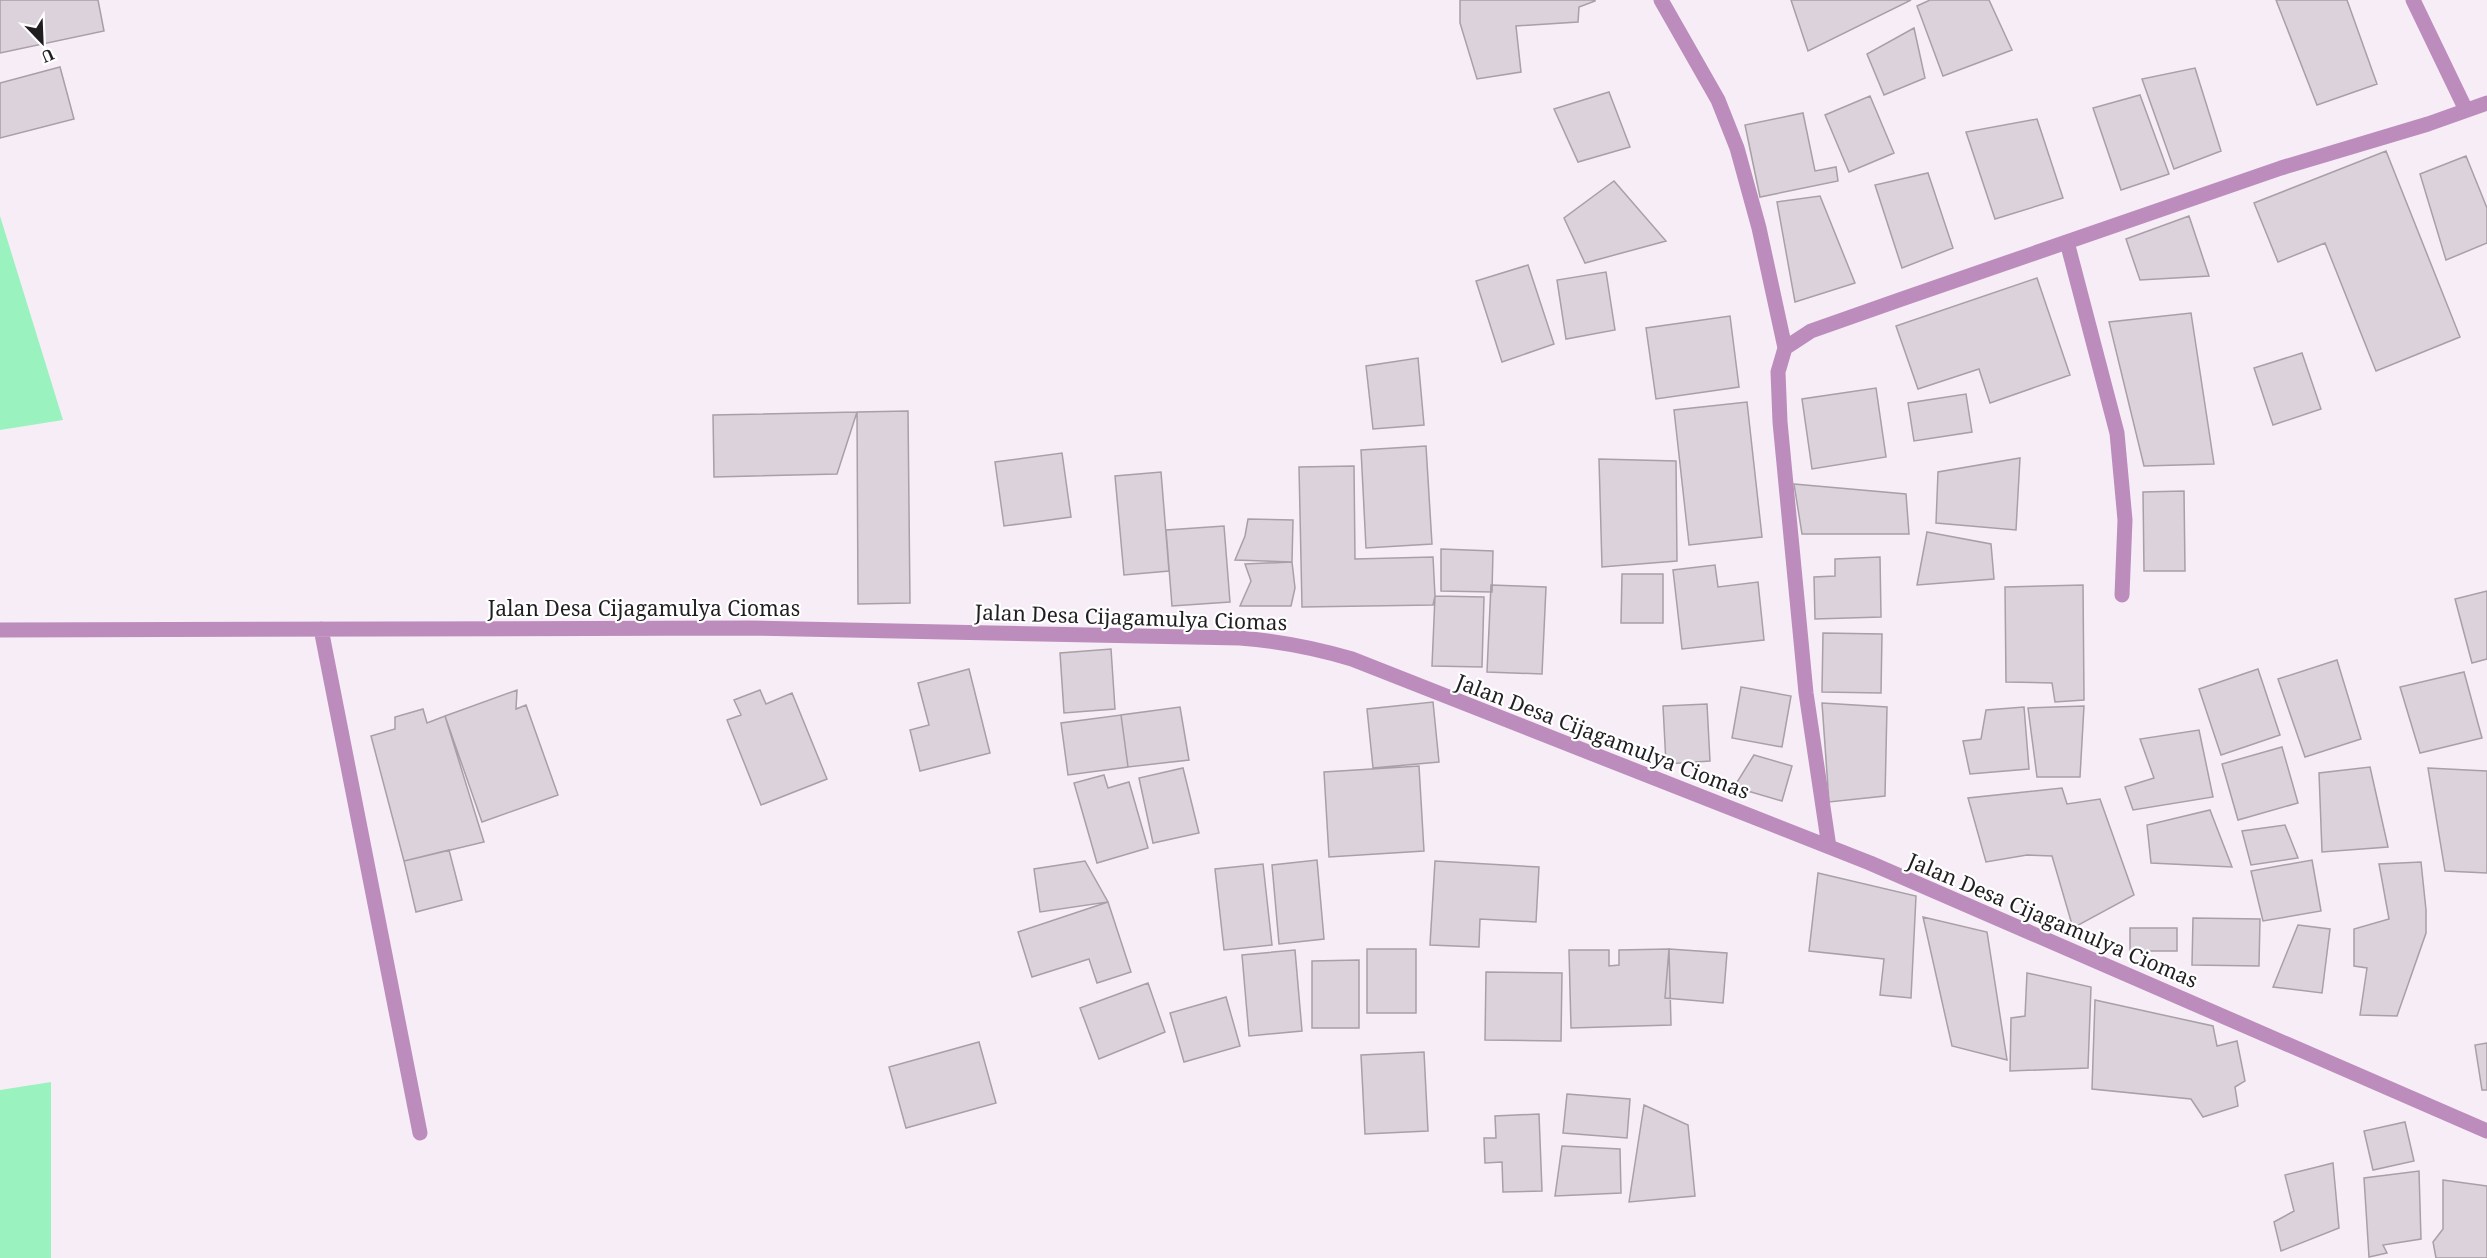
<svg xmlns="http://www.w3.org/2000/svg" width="2487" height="1258" viewBox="0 0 2487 1258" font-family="'Noto Serif',serif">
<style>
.green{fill:#9af3be}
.building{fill:#dbd2db;stroke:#a89fa7;stroke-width:1.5}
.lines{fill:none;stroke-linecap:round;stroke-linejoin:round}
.street{stroke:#bc8dbc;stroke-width:15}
.labels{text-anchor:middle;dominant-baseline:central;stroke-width:4.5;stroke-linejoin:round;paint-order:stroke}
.street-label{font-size:21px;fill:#211e21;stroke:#fff}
</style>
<rect width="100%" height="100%" fill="#f7edf7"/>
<!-- green -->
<path class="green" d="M0 216 63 420 0 430Z
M51 1082V1258H0V1090Z"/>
<!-- building -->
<path class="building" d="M0 0H98L104 31 0 53Z
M1460 0H1595V1L1579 7 1578 22 1516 26 1521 72 1477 79 1460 23Z
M1791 0H1911L1808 51Z
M1930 0H1989L2012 50 1943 76 1917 6Z
M2276 0H2347L2377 84 2317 105Z
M1914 28 1925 78 1884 95 1867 54Z
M60 67 74 119 0 138V83Z
M2195 68 2221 151 2174 169 2142 79Z
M1609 92 1630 147 1578 162 1554 109Z
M2140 95 2169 174 2121 190 2093 108Z
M1870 96 1894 153 1849 172 1825 115Z
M1803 113 1815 171 1836 167 1838 181 1760 197 1745 125Z
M2037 119 2063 198 1995 219 1966 132Z
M2386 151 2460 337 2376 371 2325 243 2278 262 2254 203Z
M2466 156 2487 208V243L2446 260 2420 174Z
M1928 173 1953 248 1902 268 1875 185Z
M1614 181 1666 241 1585 263 1564 218Z
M1820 196 1855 283 1795 302 1777 202Z
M2189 216 2209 276 2140 280 2126 239Z
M1528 265 1554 344 1502 362 1476 281Z
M1606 272 1615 330 1566 339 1557 280Z
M2037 278 2070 375 1990 403 1979 369 1918 389 1896 326Z
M2191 313 2214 464 2144 466 2109 322Z
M1730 316 1739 387 1656 399 1646 328Z
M2302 353 2321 409 2273 425 2254 368Z
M1418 358 1424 425 1373 429 1366 366Z
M1876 388 1886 457 1812 469 1802 399Z
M1966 394 1972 432 1914 441 1908 403Z
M1747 402 1762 537 1689 545 1674 410Z
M908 411 910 603 858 604 857 412Z
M857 412 837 474 714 477 713 415Z
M1426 446 1432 544 1366 548 1361 450Z
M1062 453 1071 517 1004 526 995 462Z
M2020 458 2016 530 1936 523 1938 472Z
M1599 459 1676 461 1677 561 1602 567Z
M1354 466 1355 559 1433 557 1435 596 1433 605 1302 607 1299 467Z
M1161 472 1169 571 1124 575 1115 476Z
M1794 484 1906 494 1909 534H1802Z
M2184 491 2185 571H2144L2143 492Z
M1248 519 1293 520 1292 562 1235 560 1245 536Z
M1224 526 1230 602 1172 606 1166 530Z
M1927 532 1991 544 1994 579 1917 585Z
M1441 549 1493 551 1492 592 1441 591Z
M1880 557 1881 617 1815 619 1814 577 1835 576V559Z
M1292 562 1295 588 1291 606H1240L1251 581 1245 564Z
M1715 565 1718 587 1758 582 1764 640 1682 649 1673 570Z
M1622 574H1663V623H1621Z
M1491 585 1546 587 1542 674 1487 672Z
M2083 585 2084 700 2055 702 2052 683 2006 682 2005 587Z
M2487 591V659L2472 663 2455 599Z
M1435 596 1484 597 1482 667 1432 666Z
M1823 633 1882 634 1881 693 1822 692Z
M1111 649 1115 709 1064 713 1060 653Z
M2337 660 2361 739 2305 757 2278 679Z
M969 669 990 753 920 771 910 730 929 725 918 683Z
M2258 669 2280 735 2221 755 2199 689Z
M2464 672 2482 738 2420 753 2400 687Z
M1741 687 1791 696 1782 747 1732 738Z
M517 690 516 709 526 705 558 795 482 822 445 716Z
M760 690 766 704 792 693 827 779 761 805 727 720 741 715 734 700Z
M1433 702 1439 762 1373 768 1367 709Z
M1822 703 1887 707 1885 796 1829 802Z
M1707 704 1710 761 1666 764 1663 706Z
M2084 706 2080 777H2037L2028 708Z
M1180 707 1189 760 1128 767 1121 715Z
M2024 707 2029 769 1970 774 1963 741 1981 739 1986 710Z
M423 709 427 723 445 716 484 842 404 861 371 736 395 729V717Z
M1121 715 1128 767 1068 775 1061 723Z
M2199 730 2213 797 2133 810 2125 787 2154 778 2140 739Z
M2282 747 2298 803 2238 820 2222 764Z
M1754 755 1792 766 1782 801 1734 787Z
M1419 766 1424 851 1329 857 1324 772Z
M2370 767 2388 847 2322 852 2319 773Z
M1183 768 1199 833 1153 843 1139 778Z
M2428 768 2487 771V873L2445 871Z
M1104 775 1108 788 1129 782 1148 848 1097 863 1074 783Z
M2062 788 2067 804 2100 799 2134 895 2073 928 2052 856 2027 855 1986 862 1968 798Z
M2210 810 2232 867 2151 863 2147 825Z
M2285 825 2298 858 2251 865 2242 831Z
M449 850 462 900 416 912 404 861Z
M1317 860 1324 939 1279 944 1272 865Z
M2312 860 2321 911 2263 921 2251 871Z
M1085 861 1108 902 1040 912 1034 869Z
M1435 861 1539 867 1536 922 1480 919 1479 947 1430 945Z
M2421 862 2426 910V933L2397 1016 2360 1015 2367 968 2354 966V929L2389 919 2379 864Z
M1263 864 1272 945 1224 950 1215 869Z
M1818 873 1916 896 1911 998 1880 995 1884 959 1809 951Z
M1108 902 1131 972 1097 983 1089 959 1032 977 1018 932Z
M1923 917 1987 932 2007 1060 1952 1046Z
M2193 918 2260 919 2259 966 2192 965Z
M2298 925 2330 929 2322 993 2273 987Z
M2130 928H2177V951H2130Z
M1367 949H1416V1013H1367Z
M1669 949 1727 953 1723 1003 1665 998Z
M1669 949 1671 1025 1571 1028 1569 950H1609V966L1619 965V950Z
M1295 950 1302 1031 1249 1036 1242 955Z
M1359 960V1028H1312V961Z
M1486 972 1562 973 1561 1041 1485 1040Z
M2027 973 2091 987 2088 1068 2010 1071 2011 1018 2025 1016Z
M1148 983 1165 1032 1099 1059 1080 1008Z
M1226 997 1240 1046 1184 1062 1170 1013Z
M2095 1000 2213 1026 2217 1046 2237 1041 2245 1081 2235 1087 2238 1106 2203 1117 2191 1099 2092 1089Z
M979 1042 996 1103 906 1128 889 1067Z
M2487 1043V1090H2482L2475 1045Z
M1424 1052 1428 1131 1365 1134 1361 1055Z
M1567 1094 1630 1099 1627 1138 1563 1133Z
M1644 1105 1688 1125 1695 1196 1629 1202Z
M1539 1114 1542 1191 1503 1192 1502 1162 1485 1163 1484 1138H1496L1495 1116Z
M2405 1122 2414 1161 2373 1170 2364 1131Z
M1562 1146 1620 1149 1621 1193 1555 1196Z
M2333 1163 2339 1228 2281 1251 2274 1222 2294 1211 2285 1175Z
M2419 1171 2421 1239 2383 1245 2387 1253 2369 1257 2364 1178Z
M2443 1180 2487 1186V1258H2436L2433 1242 2443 1229Z"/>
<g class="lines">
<!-- street -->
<path class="street" d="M1661 0 1718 100 1737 148 1759 228 1785 348
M2413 0 2466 110
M2067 242 2117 433 2125 520 2122 595
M321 629 420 1133
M0 630 750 628 1240 638C1279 641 1315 648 1352 659L1870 863 2487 1131
M1829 847 1806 693 1780 422 1778 372 1785 348 1811 331 1899 300 2281 168 2428 124 2487 103"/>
</g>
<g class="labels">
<!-- street labels -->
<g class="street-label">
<text x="644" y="608">Jalan Desa Cijagamulya Ciomas</text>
<text transform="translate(1131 617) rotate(2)">Jalan Desa Cijagamulya Ciomas</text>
<text transform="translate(1603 736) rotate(21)">Jalan Desa Cijagamulya Ciomas</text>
<text transform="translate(2053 920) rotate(23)">Jalan Desa Cijagamulya Ciomas</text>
</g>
</g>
<!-- north arrow -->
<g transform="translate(42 42) rotate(157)" stroke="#ffffff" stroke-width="4.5" paint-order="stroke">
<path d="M0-4.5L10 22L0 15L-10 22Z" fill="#211e21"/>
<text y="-9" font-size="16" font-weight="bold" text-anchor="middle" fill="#211e21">U</text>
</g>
</svg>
